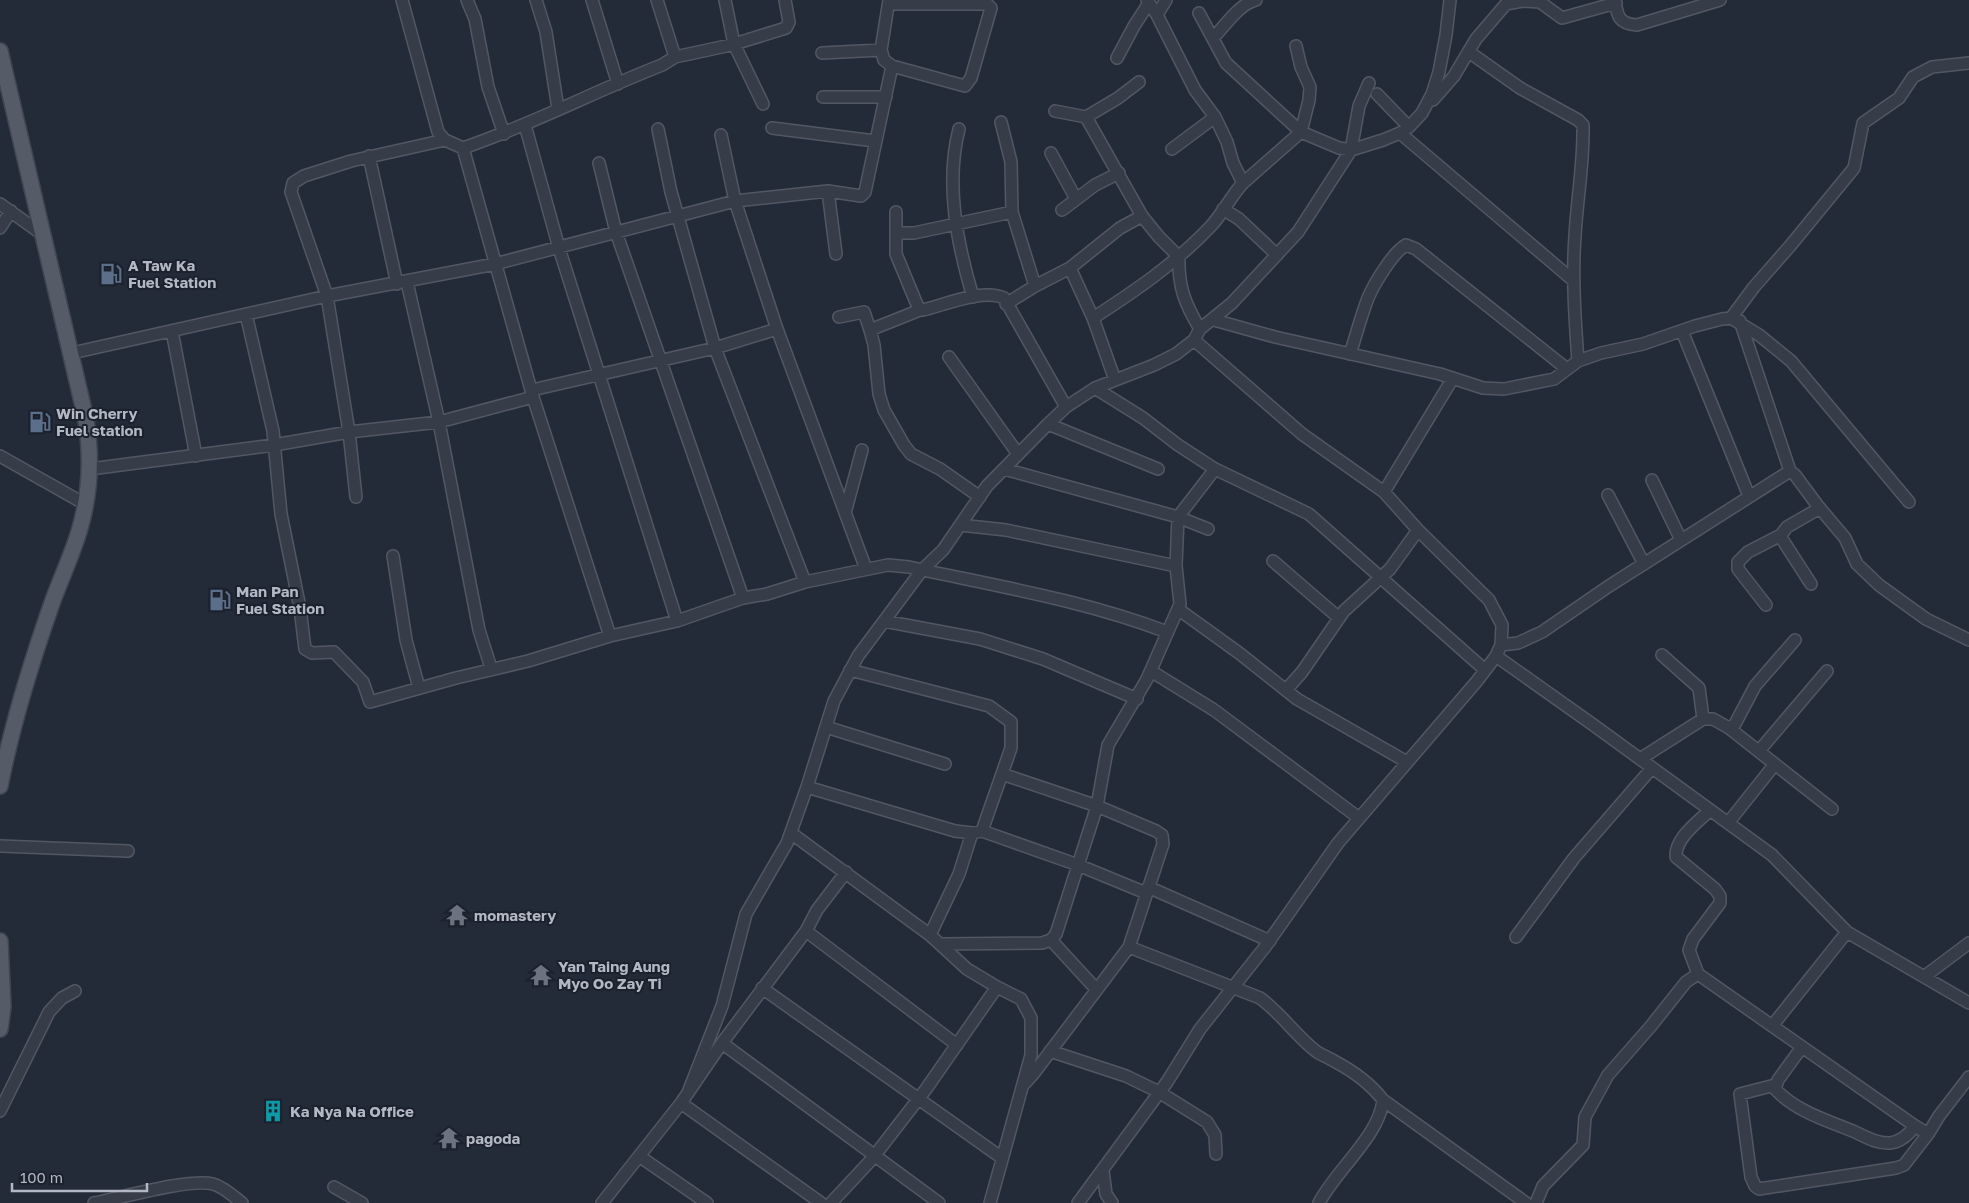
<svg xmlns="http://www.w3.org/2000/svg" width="1969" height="1203" viewBox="0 0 1969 1203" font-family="'Golos Text',sans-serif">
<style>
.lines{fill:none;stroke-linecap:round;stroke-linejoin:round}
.minor-casing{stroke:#525863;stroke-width:14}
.major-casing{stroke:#404651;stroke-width:18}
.minor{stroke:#373d48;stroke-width:11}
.major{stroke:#555c68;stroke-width:15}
.labels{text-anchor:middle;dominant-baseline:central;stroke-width:4;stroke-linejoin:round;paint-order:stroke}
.poi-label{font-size:15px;font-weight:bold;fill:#b2b8c4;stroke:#1c222d;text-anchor:start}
</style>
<rect width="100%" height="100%" fill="#242b38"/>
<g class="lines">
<!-- minor casing -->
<g class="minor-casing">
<path id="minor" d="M402 0 438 132 445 140 463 148
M467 0 475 19 488 87 504 134
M536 0 546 32 558 109
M592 0 618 84
M657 0 675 57
M725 0 734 44 763 104
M1615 0C1617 16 1619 24 1637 25L1720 0
M1199 13 1226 63 1301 132 1339 148 1351 150 1383 140 1400 133 1409 127 1422 113 1432 94 1439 72 1446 35 1450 0
M1157 15 1166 0
M1213 38C1225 26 1239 4 1256 0
M881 50 884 60 892 66 965 86 971 78 991 8 987 4H889
M1469 52 1520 88 1578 120 1583 125C1584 162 1577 199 1575 236 1572 277 1575 320 1578 361
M822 53 881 50 889 0
M1117 58 1134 26 1149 3
M1377 94 1409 127
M823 97H886
M1433 100 1454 76 1476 39 1506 4 1522 1 1540 2 1562 18 1616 3
M1055 111 1086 117 1118 98 1139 82
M1086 117 1142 216 1159 237 1179 257C1178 287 1185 304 1200 329
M1001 122 1011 162 1012 212 1035 286
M525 125 559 248 677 621
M772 128 875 141
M658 129 671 192 715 348 805 582
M959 129C945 184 957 243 973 297
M1400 133 1574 281
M721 135 735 201 777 329 866 569
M1172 149 1215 117
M1051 153 1076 199
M369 156 397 284
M599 163 616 232 743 598
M1243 183 1301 132 1309 100 1310 87 1301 67 1296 46
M828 191 836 254
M0 204 42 234
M1223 209 1239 219 1277 255
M1062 210 1095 185 1119 173
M896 212V254L918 307 923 310C944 305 984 288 1004 298L1066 407
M0 228 11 211
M897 233H914L1012 212
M1070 268 1093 318 1115 380
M407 282 439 422 479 630 491 668
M1006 304 1035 286 1070 268 1120 228 1142 216
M920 310 870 330 874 345 879 394 884 410 904 445 911 454 940 469 980 497
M246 314 273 431 281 514 300 608 305 649 312 653 334 652 363 682 370 702 456 678 528 661 610 636 677 621 743 598 767 594 805 582 888 565 909 567C996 586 1083 600 1167 632
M839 317 864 312 870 330
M1093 318C1135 291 1176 263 1211 226 1223 213 1231 196 1243 183L1233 163 1227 142 1215 117 1195 90 1157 15 1147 0
M1731 318 1754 287 1790 246 1854 168 1863 123 1899 98 1913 77 1932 67 1969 63
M1214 320 1275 337 1440 374 1483 388 1504 389 1554 379 1578 361 1601 353 1643 344 1695 326 1722 319 1731 318 1759 335 1791 361 1909 502
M1740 321 1790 471
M172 331 196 456
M1682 331 1749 496
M72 353 327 296 495 264 735 201 828 191 861 196 865 192 892 66
M1350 354C1356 336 1361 316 1368 298 1374 284 1393 252 1406 245L1416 249 1567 369
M949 357 1018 454
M1095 388 1143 418 1178 445 1215 469 1309 514 1485 670
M532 390 715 348 777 329
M1048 424 1158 469
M0 456 85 504
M90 469 274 445 349 432 439 422 533 397
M1004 469 1178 517 1208 529
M1652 480 1681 540
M1384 492 1453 378
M1608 495 1644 564
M356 497 349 432 327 296 291 192 293 183 304 176 351 161 445 140
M845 513 862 450
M960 525 1006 530 1176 566
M393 556 406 640 419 688
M1273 561 1339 618
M1811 584 1782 539 1781 535 1787 527 1820 508
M1766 605 1738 569V562L1748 552 1781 535
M1178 609 1239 653 1297 699 1407 762
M884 621 980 639 1043 659 1137 699
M610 636 533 397 463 148C531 125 595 91 662 65L675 57 731 45 786 28 789 22 785 0
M1501 645 1518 643 1542 632 1609 586 1790 471 1795 475 1818 506 1845 538 1857 564 1879 585 1926 619 1969 640
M1662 655 1699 688 1703 719
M1496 656 1592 724 1772 855 1847 932 1969 1003
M850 670 989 706 1011 722V748L982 831
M1151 671 1214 710 1359 818
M1286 690 1302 672 1344 611 1390 569 1418 530
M826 727 945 764
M1729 728 1832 809
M1759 751 1827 671
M1640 759 1703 719H1713L1729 728 1735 724 1755 686 1795 640
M1002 774 1097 806 1156 831 1162 835 1163 844 1129 947 1034 1073 1025 1083
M807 787 955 831 972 833 982 831 1078 865 1146 893
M1728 823 1775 764
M791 833 930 935 967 969 997 987 1021 999 1031 1018V1055L990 1203
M0 846 128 851
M1148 887 1270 941
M806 931 817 910 846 872
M930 935 959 874 972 833
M1516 937 1574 858 1652 768
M1051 940 1096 989
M941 944 1042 943 1051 940 1056 934 1097 806 1108 745 1147 679 1180 604 1176 566 1178 517 1215 469
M1129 947 1260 998C1281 1013 1296 1036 1317 1052 1322 1055 1329 1058 1334 1061 1353 1071 1370 1083 1383 1100 1380 1135 1335 1171 1319 1203
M1698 974 1689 950 1693 939 1720 903V896L1715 889 1676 857C1675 838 1697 823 1710 810
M1925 976 1969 943
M762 988 1002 1158
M1772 1026 1847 932
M722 1043 939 1203
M1802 1047 1778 1080 1775 1089C1796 1111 1825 1120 1853 1131 1864 1136 1877 1144 1890 1143 1900 1142 1909 1134 1915 1126
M1050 1051 1126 1076 1159 1092 1207 1122 1215 1135 1216 1154
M1775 1085 1740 1094 1751 1177 1755 1186 1759 1189 1896 1168 1904 1165 1928 1134
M689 1090 722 1006 746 914 787 843 807 787 834 701 858 656 922 570 943 550 987 486 1048 424 1066 407 1095 388 1154 365 1176 354 1194 340 1200 329 1232 303 1298 232 1351 150 1359 106 1369 83
M1383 1100 1526 1203
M681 1103 821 1203
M0 1111 49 1012 62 998 75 991
M639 1156 707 1203
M1103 1171 1106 1194 1112 1203
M334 1187 362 1203
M94 1203C121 1198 189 1178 213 1184 224 1187 233 1196 242 1203
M602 1203 681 1103 722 1043 806 931 957 1045
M831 1203 872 1159 926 1089 997 987
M1078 1203 1167 1082 1200 1029 1265 947 1338 843 1477 681 1496 656 1501 645 1502 625 1489 600 1418 530 1384 492 1302 434 1194 340
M1536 1203 1543 1186 1583 1145 1585 1117 1608 1075 1651 1026 1686 982 1698 974 1915 1126 1928 1134 1939 1116 1969 1077"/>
</g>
<!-- major casing -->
<g class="major-casing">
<path id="major" d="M0 51 85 415C92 453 91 490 80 528 73 553 61 578 52 603 31 663 12 724 0 786
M0 941 3 1007 0 1029"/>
</g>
<!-- minor -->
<use href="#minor" class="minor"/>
<!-- major -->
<use href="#major" class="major"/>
</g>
<!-- icons -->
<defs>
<g id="fuel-bare" transform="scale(1.725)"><path d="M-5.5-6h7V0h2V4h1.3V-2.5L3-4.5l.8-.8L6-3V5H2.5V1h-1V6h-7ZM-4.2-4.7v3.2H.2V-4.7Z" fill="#5c6f8a" stroke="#1c222d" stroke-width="2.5" paint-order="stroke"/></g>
<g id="temple-bare" transform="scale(1.725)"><path d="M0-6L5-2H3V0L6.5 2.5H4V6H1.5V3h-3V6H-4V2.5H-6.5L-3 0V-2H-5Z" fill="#6b7280" stroke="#1c222d" stroke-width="2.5" paint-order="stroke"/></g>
<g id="building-bare" transform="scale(1.725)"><path d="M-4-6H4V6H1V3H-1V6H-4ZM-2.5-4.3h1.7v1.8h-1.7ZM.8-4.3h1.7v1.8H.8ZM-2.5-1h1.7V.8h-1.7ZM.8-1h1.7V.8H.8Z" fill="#0f9aa8" stroke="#1c222d" stroke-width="2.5" paint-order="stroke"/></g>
</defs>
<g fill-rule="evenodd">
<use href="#fuel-bare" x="111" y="274"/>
<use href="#fuel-bare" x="40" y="422"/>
<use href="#fuel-bare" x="220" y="600"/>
<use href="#temple-bare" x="457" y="915"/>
<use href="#temple-bare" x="541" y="975"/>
<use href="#building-bare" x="273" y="1111"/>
<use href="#temple-bare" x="449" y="1138"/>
</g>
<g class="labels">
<!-- poi labels -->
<g class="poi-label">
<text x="128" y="265">A Taw Ka<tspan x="128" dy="17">Fuel Station</tspan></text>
<text x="56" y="413">Win Cherry<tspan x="56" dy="17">Fuel station</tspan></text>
<text x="236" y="591">Man Pan<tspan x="236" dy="17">Fuel Station</tspan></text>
<text x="474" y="915">momastery</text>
<text x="558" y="966">Yan Taing Aung<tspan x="558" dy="17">Myo Oo Zay Ti</tspan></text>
<text x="290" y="1111">Ka Nya Na Office</text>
<text x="466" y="1138">pagoda</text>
</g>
</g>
<!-- scale -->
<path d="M12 1183v8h135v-8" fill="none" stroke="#b2b8c4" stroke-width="2.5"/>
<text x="20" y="1183" font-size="15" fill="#b2b8c4" stroke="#1c222d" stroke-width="4" paint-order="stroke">100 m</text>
</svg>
